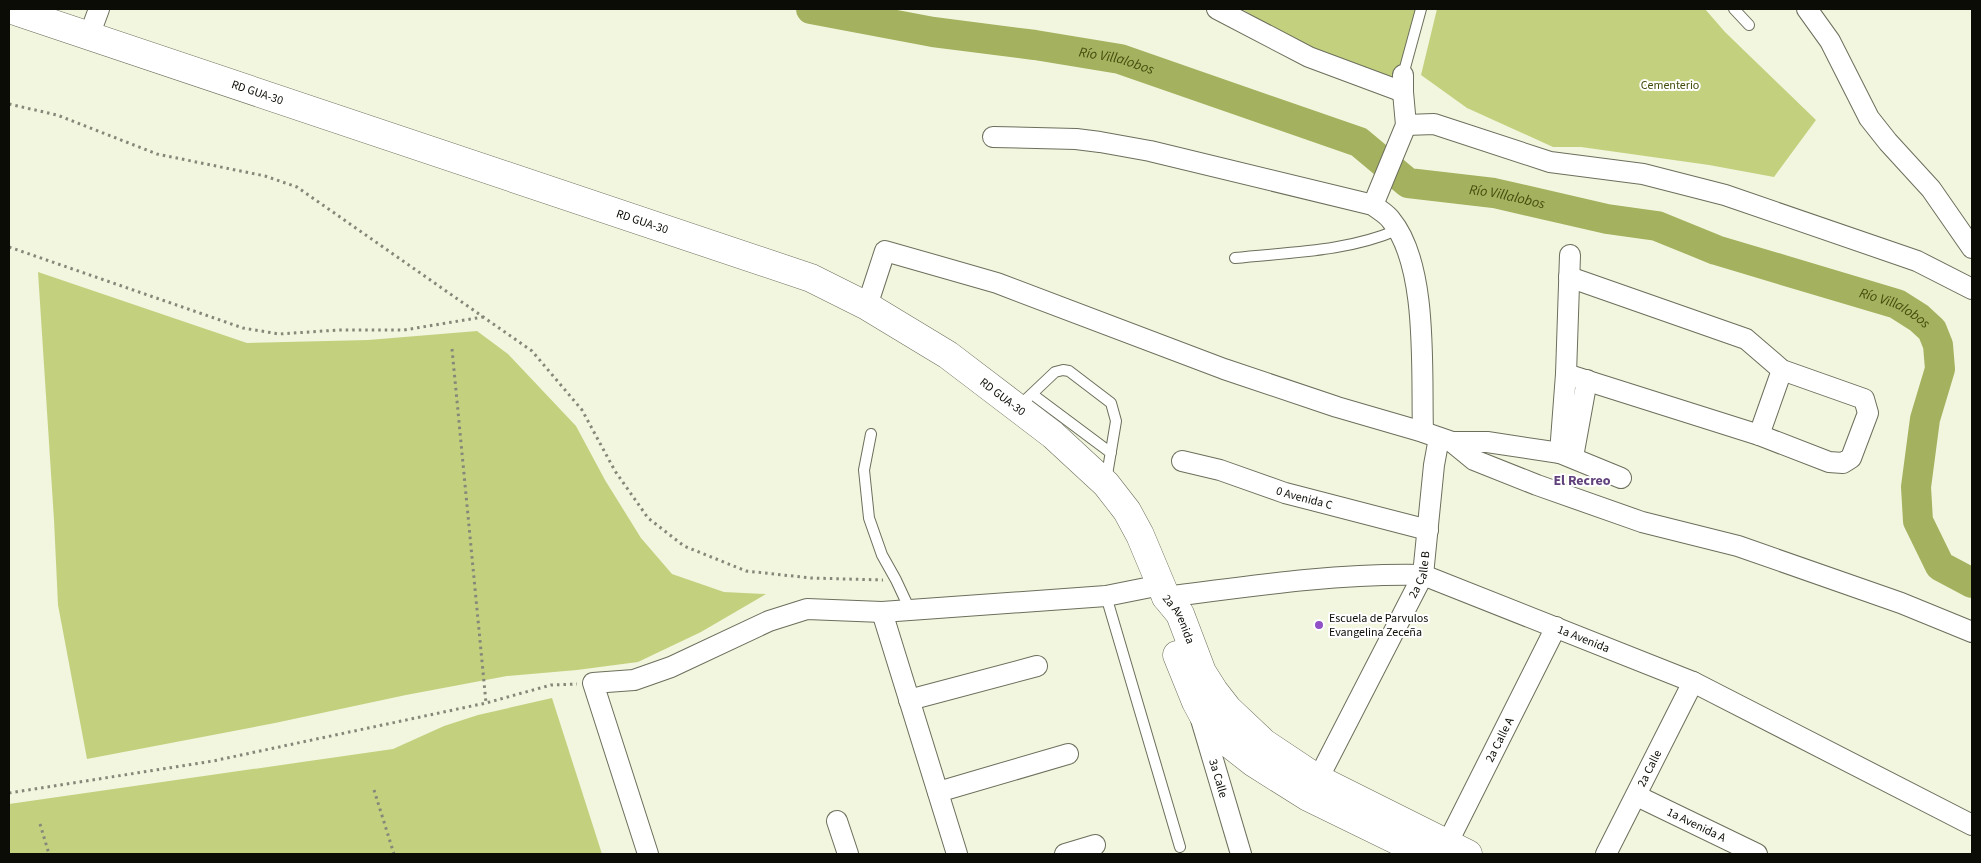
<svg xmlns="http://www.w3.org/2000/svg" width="1981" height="863" viewBox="0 0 1981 863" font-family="'Source Sans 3',sans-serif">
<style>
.green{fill:#c3d17f}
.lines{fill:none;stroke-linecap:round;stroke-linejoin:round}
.river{stroke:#a4b15e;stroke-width:30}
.lane-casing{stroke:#6b6f5b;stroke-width:12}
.street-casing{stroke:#6b6f5b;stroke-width:22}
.secondary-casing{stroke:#6b6f5b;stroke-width:29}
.primary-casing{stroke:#6b6f5b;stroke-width:29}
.path{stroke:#858879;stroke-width:3;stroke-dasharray:2.5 4;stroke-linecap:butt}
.lane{stroke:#fff;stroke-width:10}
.street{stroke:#fff;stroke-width:20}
.secondary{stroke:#fff;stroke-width:28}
.primary{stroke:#fff;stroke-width:28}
.poi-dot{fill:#9150c5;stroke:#fff;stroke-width:2}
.labels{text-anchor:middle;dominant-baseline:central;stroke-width:4;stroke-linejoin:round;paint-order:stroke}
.park-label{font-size:12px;fill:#444c0c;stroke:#fff}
.street-label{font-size:12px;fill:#0b0c05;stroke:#fff}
.poi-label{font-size:12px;fill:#0b0c05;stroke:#fff;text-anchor:start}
.water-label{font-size:14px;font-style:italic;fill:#454c0d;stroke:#fff}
.neighbourhood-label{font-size:14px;font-weight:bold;fill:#60417c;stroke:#fff}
</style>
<rect width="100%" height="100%" fill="#f2f6df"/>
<!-- green -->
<path class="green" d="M1242 9H1417L1398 79 1323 53 1269 26Z
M1437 9H1705L1725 32 1816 120 1774 177 1709 165 1581 147H1553L1467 108 1421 75Z
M38 272 247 343 368 340 477 331 508 354 576 426 605 480 641 538 672 574 724 592 766 594 701 632 638 662 577 670 507 676 406 695 275 723 87 759 58 605 54 520Z
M552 698 602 854H9V804L393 749 444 726 478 715Z"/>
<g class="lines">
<!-- river -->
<path class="river" id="s1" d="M811 9 933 32 1035 45 1120 59 1359 142 1408 183 1494 193 1607 219 1657 226 1716 250 1897 304 1919 318 1932 330 1938 345 1940 369 1925 419 1916 487 1918 521 1940 566 1972 583"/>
<!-- lane casing -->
<g class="lane-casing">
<path id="lane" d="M1734 9 1749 25
M1403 75 1421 9
M1235 258C1289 252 1346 252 1397 230
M1032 394 1111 453
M1018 407 1055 372 1063 370 1069 371 1111 403 1116 421 1106 481
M871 434 864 470 869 518 882 555 896 580 910 610
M1106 596 1180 847"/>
</g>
<!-- street casing -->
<g class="street-casing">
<g id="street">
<path d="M1217 9 1309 57 1403 92"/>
<path d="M1807 9 1830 41 1869 118 1888 142 1931 189 1972 248"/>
<path d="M89 36 99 9"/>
<path d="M1406 125 1434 124 1550 162 1643 174 1725 195 1917 261 1972 289"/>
<path d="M993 137 1076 139 1100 142 1150 151 1373 205C1379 210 1387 214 1391 220 1429 266 1421 374 1423 432"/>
<path d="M1373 205 1406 125 1403 92V75"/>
<path d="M867 306 885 251 997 283 1224 369 1337 407 1423 432 1452 442 1474 460 1537 485 1642 522 1738 546 1901 603 1972 632"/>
<path d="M1566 374 1759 435 1829 462 1843 463 1851 458 1868 413 1864 399 1782 370 1746 339 1569 277"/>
<path d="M1759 435 1782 370"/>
<path d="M1452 442H1487L1560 453 1621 478"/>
<path d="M1560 453 1566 374 1570 255"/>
<path d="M1573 457 1587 380"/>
<path id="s2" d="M1182 461 1220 470 1285 493 1428 530"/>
<path id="s3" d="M1166 597C1251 586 1338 573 1423 575L1693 682 1972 825"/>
<path d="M882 612 957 854"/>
<path d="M909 700 1037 666"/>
<path id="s4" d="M1200 716 1241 854"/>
<path id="s5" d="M1318 779 1423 575 1434 465 1439 438"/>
<path d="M938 792 1068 754"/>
<path id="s6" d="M1637 796 1757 854"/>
<path d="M837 821 848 854"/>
<path d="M648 854 593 683 634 680 671 667 769 621 807 609 882 612 1106 596 1161 585"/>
<path d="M1065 854 1095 845"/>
<path id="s7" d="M1442 854 1556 627"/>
<path id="s8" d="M1606 854 1693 682"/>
</g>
</g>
<!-- secondary casing -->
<g class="secondary-casing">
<g id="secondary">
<path id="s9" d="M1166 597 1180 614 1202 672 1214 691 1228 709 1264 743 1318 779 1468 854"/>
<path d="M1177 655 1196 702 1203 715 1209 724 1231 745 1254 763 1308 797 1425 854"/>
</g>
</g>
<!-- primary casing -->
<g class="primary-casing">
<g id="primary">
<path id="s10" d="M9 9 811 278 867 306 948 355 1053 435 1106 484 1127 511 1140 535 1166 597"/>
</g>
</g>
<!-- path -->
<path class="path" d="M9 104 57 115 157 154 265 176 297 187 532 351 582 410 615 471 648 518 684 546 746 571 811 578 883 580
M9 247 243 328 279 334 339 330H404L483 317
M452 349 486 703
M374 790 394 854
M9 793 213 761 486 703 551 685 577 684
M40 824 49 854"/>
<!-- lane -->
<use href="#lane" class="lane"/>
<!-- street -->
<use href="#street" class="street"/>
<!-- secondary -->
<use href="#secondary" class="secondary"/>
<!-- primary -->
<use href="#primary" class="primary"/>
</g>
<!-- markers -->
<circle class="poi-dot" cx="1319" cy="625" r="5"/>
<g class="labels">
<!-- park labels -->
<g class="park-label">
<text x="1670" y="85">Cementerio</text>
</g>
<!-- street labels -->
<g class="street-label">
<text stroke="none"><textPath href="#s10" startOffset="262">RD GUA-30</textPath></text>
<text stroke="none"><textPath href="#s10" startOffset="668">RD GUA-30</textPath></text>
<text stroke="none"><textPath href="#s10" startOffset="1072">RD GUA-30</textPath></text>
<text stroke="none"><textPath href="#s2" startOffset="128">0 Avenida C</textPath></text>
<text stroke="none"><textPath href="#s5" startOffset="229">2a Calle B</textPath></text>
<text stroke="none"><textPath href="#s9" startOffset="26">2a Avenida</textPath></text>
<text stroke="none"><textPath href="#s3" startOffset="431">1a Avenida</textPath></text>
<text stroke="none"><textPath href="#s7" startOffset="128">2a Calle A</textPath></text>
<text stroke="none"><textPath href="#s8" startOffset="96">2a Calle</textPath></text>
<text stroke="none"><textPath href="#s4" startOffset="65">3a Calle</textPath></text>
<text stroke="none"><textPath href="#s6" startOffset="66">1a Avenida A</textPath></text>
</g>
<!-- poi labels -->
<g class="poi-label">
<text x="1329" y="618">Escuela de Parvulos<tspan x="1329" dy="14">Evangelina Zeceña</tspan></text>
</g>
<!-- water labels -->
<g class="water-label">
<text stroke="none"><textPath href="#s1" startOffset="310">Río Villalobos</textPath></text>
<text stroke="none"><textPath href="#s1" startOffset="730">Río Villalobos</textPath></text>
<text stroke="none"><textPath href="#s1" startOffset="1135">Río Villalobos</textPath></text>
</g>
<!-- neighbourhood labels -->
<g class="neighbourhood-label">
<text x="1582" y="481">El Recreo</text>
</g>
</g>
<!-- border -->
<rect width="1981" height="863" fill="none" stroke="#0b0c05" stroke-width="20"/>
</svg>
